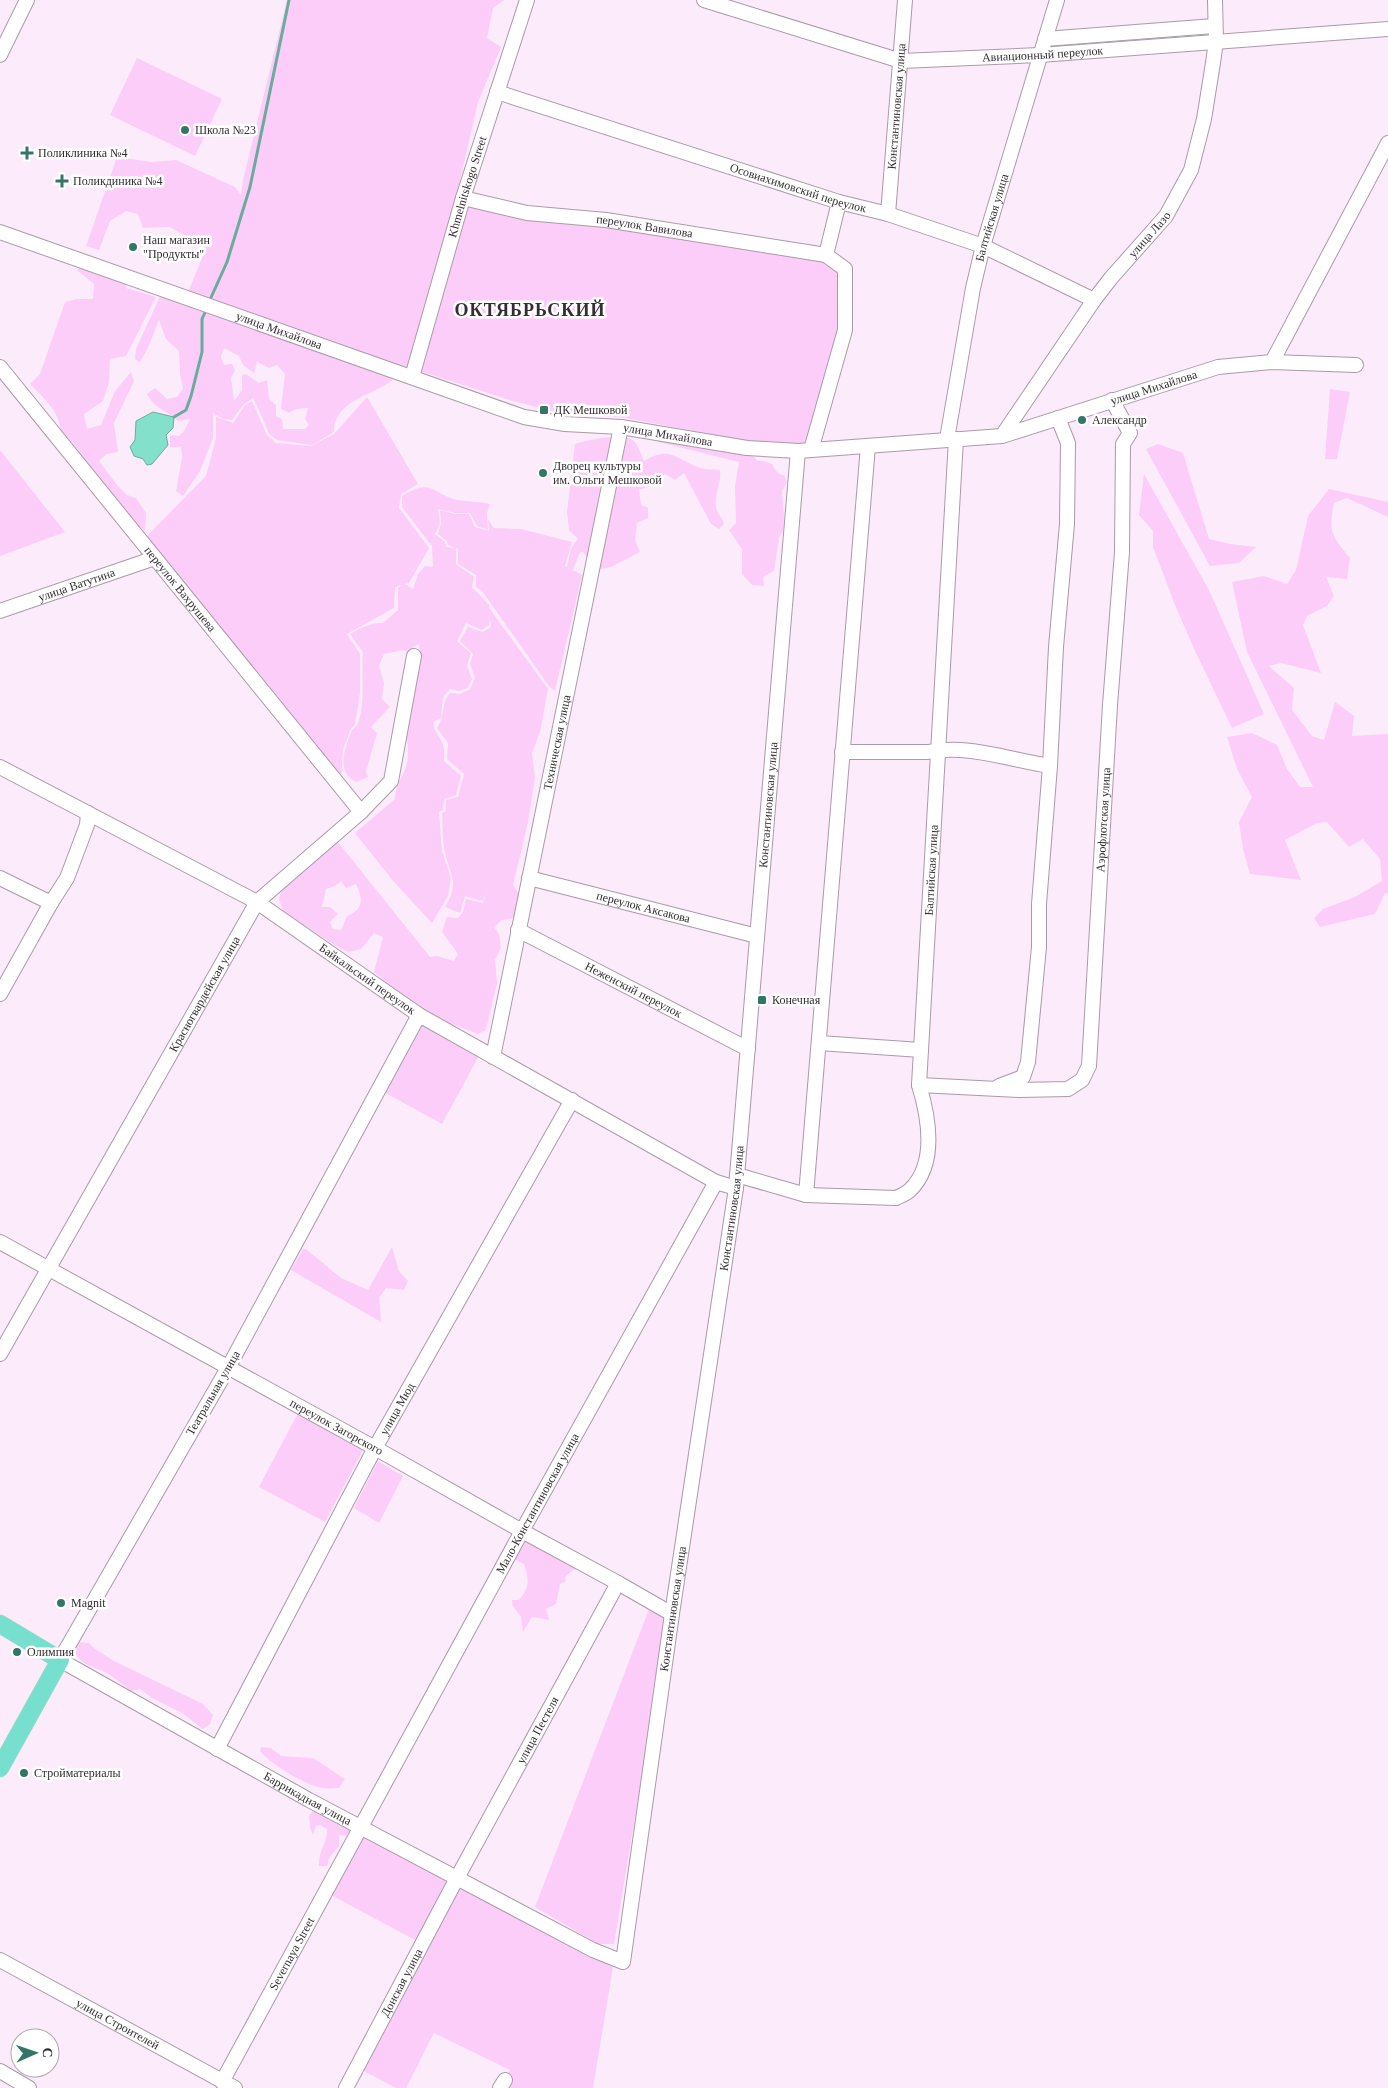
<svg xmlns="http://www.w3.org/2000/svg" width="1388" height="2088" viewBox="0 0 1388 2088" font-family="Georgia,serif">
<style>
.green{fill:#fbcdf8;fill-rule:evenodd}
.water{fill:#82e0cb;stroke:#6bab9e}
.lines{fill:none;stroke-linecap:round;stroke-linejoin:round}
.stream{stroke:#6bab9e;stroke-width:3}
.minor-casing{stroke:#aa9aa8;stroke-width:16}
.major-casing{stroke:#dad9da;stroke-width:19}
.minor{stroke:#fff;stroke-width:14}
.major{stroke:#76dfce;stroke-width:18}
.poi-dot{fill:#337668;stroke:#fff;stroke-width:2}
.labels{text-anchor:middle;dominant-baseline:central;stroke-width:5;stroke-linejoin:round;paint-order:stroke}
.street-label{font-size:12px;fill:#342e34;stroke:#fff}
.poi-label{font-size:12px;fill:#342e34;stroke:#fff;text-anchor:start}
.district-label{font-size:18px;font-weight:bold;letter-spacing:1px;fill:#342e34;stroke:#fff}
</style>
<rect width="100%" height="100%" fill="#fcecfb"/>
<!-- green -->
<path class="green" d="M287 0H504L493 8 487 38 501 47 478 102 455 202 684 238 763 253 806 257 825 261 839 271 840 330 808 444 754 442 619 417 568 415 513 401 229 310 187 295 206 248 170 227 143 228 138 214 126 211 110 221 99 250 86 246 117 157 152 162 176 160 235 187 241 195 243 180Z
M137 58 222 99 195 156 110 115Z
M82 266 126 282V288L156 297 126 356 110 359 109 382 103 401 84 414 87 429 101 425 115 391 131 372 134 381 114 423 118 452 107 454 99 461 117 485 127 495 136 498 146 513 145 531 132 520 71 441 61 432C60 412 43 397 30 384L40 374 65 302 77 299H93L94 284 77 270Z
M161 294 389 374 393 380C372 396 334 400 334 432L312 445 277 440 269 434 260 412 253 398 244 404 232 420 223 419 213 413V438L200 471 183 496 176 491 182 458 181 447H170V435L179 436 184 431 190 419 178 421C167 410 154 409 147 394L155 388 167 399 177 397 183 389 180 374 179 351 166 339 159 320 148 348 140 362 135 359 136 349ZM224 348 239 356 243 365 254 373 257 362 269 368 277 365 285 374 281 409 289 413 296 409 308 408 305 419 309 425 305 429H283L282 419 276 416V405L269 399 267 380 259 383 246 374 242 375V390L234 401 231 378 235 370 232 364 224 365 221 357Z
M1330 389 1350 392 1337 459H1325Z
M367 397 418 484 401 494 399 508 429 548 409 583 405 584 413 589 418 574 425 566 433 567 432 546 402 507V496C433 477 431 494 458 500 468 502 479 501 490 504L487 513 488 530 477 526 470 513H455L438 509 440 523 435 534 445 542 446 547 455 548 448 545 447 541 438 534 441 523 440 510 455 514H469L475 527 489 531 488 519 494 528 521 529 572 542 565 566 567 567 571 548 578 539 569 530 567 512 575 444C588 440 626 431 635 442 639 447 641 455 644 461 670 445 676 459 700 468 706 470 713 469 720 470 722 482 714 494 716 507 717 515 723 517 724 524L719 529 711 524 684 473 675 480 665 474 653 479 648 487 639 490 641 505 648 508V518L637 523 635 540 640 552 611 567 596 570 583 552H580L573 570 582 575 555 691 549 686 482 591 476 587V575L458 564V549L456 548V564L474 577 472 587 489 605V608L548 689 540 732 532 753 535 778 528 822 513 885 519 894 515 918 502 920 494 927 499 934 501 948 495 960 497 983 486 1030 478 1034C462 1027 445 1023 430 1015 409 1005 392 987 374 972L383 937 374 933 361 949 348 952 334 945 283 911 279 899 283 885 337 841 430 957 437 956 454 961 458 954 442 932 447 917 458 918 463 912 466 899 483 903 487 891 483 901 465 896 460 913 445 907C460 883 450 876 445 852 442 840 443 826 442 813L446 811V800L458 797 464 774 447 759 448 743 437 728C445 717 441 703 450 693L460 694 470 689 475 678 470 664 473 654 460 641 468 627 483 632 491 627 490 618 489 625 482 630 466 623 457 641 471 653 467 666 472 679 468 688 459 691 450 689 443 697 441 718 433 722C437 741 446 737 444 761L461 776 456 795 444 799 443 810 439 812 442 851 451 878 448 896 432 923 394 882 355 833 395 799C395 782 408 772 408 756 409 748 406 740 407 732 407 710 416 678 421 657L419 644 413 647 412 653 403 650 384 654 379 666 384 683 382 699 390 707 371 727 377 733 366 772 368 777 356 782C351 779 345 774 344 768 341 757 348 740 352 730 354 728 356 727 357 725 366 708 361 671 363 652L350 634C360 628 371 622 383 623L398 610V588L402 585 395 587 394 608 347 634 360 654V693L355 724 351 729 343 749 341 781 145 538 206 476 216 438V417L233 423 245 405 252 401 267 435 276 443 311 446 334 434ZM341 881 346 888 356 884C363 899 364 909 347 916L341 930 333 929 330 922 338 914 330 907H322L326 889 335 886Z
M658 438 750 453 758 461H764L772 464C775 470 778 475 784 475L787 482 782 491 784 517 783 531 779 538 774 571 763 577 764 586 752 585 742 574V549L729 530 736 523 735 486 739 462 658 442Z
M1158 444 1183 453 1209 539 1230 544 1256 547 1239 563 1210 566 1146 449Z
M0 450 65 532 0 556Z
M1144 474 1209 590 1264 714 1232 728 1196 653 1175 605 1153 547V531L1139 515Z
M1329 489 1388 502V517L1347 498 1334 503C1328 533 1332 535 1350 558L1347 579 1326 577 1334 596 1327 606 1307 616 1303 625 1321 673 1281 663 1269 666 1294 688 1292 710 1312 736 1324 740 1335 702 1354 716 1352 736 1388 734V893H1385L1375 914 1320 927 1314 918 1323 909 1355 897 1382 881 1380 859 1363 839 1349 847 1327 822 1317 823 1285 840 1301 880 1250 874 1243 849 1239 822 1252 797 1237 769 1227 737 1252 733 1277 745 1287 769 1300 787H1313L1247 652 1232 582 1264 576 1287 584 1296 570 1308 516Z
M421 1025H428L481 1052 442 1124 382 1091Z
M392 1247 399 1271 408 1281 404 1290 386 1288 379 1298 381 1322 291 1270 303 1249H306L341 1278 368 1290Z
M299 1411 365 1446 325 1522 259 1487Z
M378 1461 403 1476 379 1523 354 1508Z
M529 1539 581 1568 573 1570 565 1577 566 1581 560 1584 556 1604 546 1609 549 1620 532 1617 523 1632 521 1617 513 1606 512 1600H519C530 1587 529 1580 524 1564L514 1559 520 1548Z
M649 1609 668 1618 614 1944H598L535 1907Z
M78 1642 89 1643 95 1649 114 1661 203 1704 213 1715 210 1724 203 1729 182 1713 152 1698 140 1689 131 1691C123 1685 114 1677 105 1672 93 1666 79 1665 74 1650Z
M261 1747 271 1748 281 1756 313 1758 345 1779 339 1788C334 1788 328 1789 323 1788 308 1787 269 1763 260 1751Z
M316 1807 354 1826 351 1831 345 1836 339 1835V1846L329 1858 327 1866H319C318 1851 328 1842 327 1829L320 1825 316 1826 313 1835 310 1828 309 1816Z
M364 1832 613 1967 593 2088H501L510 2070 434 2033 406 2088H396L362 2070 428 1947 331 1895Z"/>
<!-- water -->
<path class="water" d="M153 412 174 417 173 428 166 435 168 445 152 464 147 465 143 459 134 456 130 447 135 440 136 421Z"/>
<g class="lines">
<!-- stream -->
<path class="stream" d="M209 302 227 262 250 187 289 0
M174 417 186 410 191 396 202 352V319L207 308"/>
<!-- minor casing -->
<g class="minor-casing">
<g id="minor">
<path id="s1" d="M704 0 901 61 1040 55 1388 29"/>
<path d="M1045 39 1214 26"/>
<path d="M0 55 27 0"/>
<path id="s2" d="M497 92 839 202 888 214 983 246 1094 300"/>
<path id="s3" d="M463 198 527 213 606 220 826 255 845 269V330L811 450"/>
<path id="s4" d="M888 214 905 0"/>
<path id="s5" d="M0 232 524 417 565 424 621 427 747 448 798 451 1002 436 1218 367 1272 362 1356 365"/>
<path d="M826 255 839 202"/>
<path d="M1272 362 1388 143"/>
<path id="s6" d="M0 367 361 812"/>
<path id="s7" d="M412 377 463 198 527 0"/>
<path id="s8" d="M1002 436 1094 300 1111 278 1166 216 1191 170 1204 119 1213 63 1216 41 1215 0"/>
<path id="s9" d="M947 439 973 288 983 246 1057 0"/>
<path id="s10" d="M0 611 155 558"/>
<path d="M842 752H928C968 744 1010 760 1050 766"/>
<path id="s11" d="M0 767 257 902 419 1015 716 1182 736 1188"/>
<path d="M0 878 51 903"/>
<path id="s12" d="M529 878 757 936"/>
<path id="s13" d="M518 930 748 1049"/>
<path d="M0 994 51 903 67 878 87 825 88 813"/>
<path id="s14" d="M419 1015 228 1368 60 1660 309 1800 593 1950 623 1962 672 1614 736 1188 798 451"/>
<path d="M819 1043 921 1050"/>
<path id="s15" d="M493 1057 621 427"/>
<path id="s16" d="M919 1085 1019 1090 1068 1089 1082 1080 1089 1066 1110 705 1122 552 1123 444 1130 433 1112 400"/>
<path d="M999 1086 1023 1077 1028 1062 1039 947V904L1050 766 1056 647 1067 524 1068 443 1058 418"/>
<path id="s17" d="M737 1175 806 1195 896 1198C900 1196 906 1194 910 1190 937 1164 929 1118 919 1085L956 439"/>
<path d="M806 1195 868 446"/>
<path id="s18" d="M0 1242 375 1448 522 1531 618 1583 672 1614"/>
<path id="s19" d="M0 1354 257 902 361 812 391 781 414 656"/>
<path id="s20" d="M217 1749 375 1448 572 1100"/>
<path id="s21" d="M0 1960 235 2088"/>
<path d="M0 2071 29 2088"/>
<path id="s22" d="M222 2082 522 1531 716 1182"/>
<path id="s23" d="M346 2088 457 1878 618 1583"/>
<path d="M500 2088 505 2080"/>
</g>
</g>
<!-- major casing -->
<g class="major-casing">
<path id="major" d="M0 1624 60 1660 0 1768"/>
</g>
<!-- minor -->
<use href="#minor" class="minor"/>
<!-- major -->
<use href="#major" class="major"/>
</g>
<!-- markers -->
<g class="poi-dot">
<circle cx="185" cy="130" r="5"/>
<path d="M24.5 145.5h5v5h5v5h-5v5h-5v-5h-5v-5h5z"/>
<path d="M59.5 173.5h5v5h5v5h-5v5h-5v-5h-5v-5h5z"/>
<circle cx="133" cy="247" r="5"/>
<rect x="539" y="405" width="10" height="10" rx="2.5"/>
<circle cx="1082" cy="420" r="5"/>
<circle cx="543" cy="473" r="5"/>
<rect x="757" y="995" width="10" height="10" rx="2.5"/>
<circle cx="61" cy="1603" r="5"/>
<circle cx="17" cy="1652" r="5"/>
<circle cx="24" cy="1773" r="5"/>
</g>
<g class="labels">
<!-- street labels -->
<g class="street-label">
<text stroke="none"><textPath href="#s1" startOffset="348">Авиационный переулок</textPath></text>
<text stroke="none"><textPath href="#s4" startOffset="108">Константиновская улица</textPath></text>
<text stroke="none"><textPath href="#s7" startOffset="198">Khmelnitskogo Street</textPath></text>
<text stroke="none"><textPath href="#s2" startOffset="316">Осовиахимовский переулок</textPath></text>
<text stroke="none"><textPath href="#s9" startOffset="226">Балтийская улица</textPath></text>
<text stroke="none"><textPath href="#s3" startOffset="184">переулок Вавилова</textPath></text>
<text stroke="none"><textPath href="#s8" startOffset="250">улица Лазо</textPath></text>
<text stroke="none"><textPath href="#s5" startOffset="296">улица Михайлова</textPath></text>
<text stroke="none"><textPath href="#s5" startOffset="1196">улица Михайлова</textPath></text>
<text stroke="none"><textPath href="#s5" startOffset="701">улица Михайлова</textPath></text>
<text stroke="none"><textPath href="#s10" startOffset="81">улица Ватутина</textPath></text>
<text stroke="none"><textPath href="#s6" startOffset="286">переулок Вахрушева</textPath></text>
<text stroke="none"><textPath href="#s15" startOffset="321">Техническая улица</textPath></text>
<text stroke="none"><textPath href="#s14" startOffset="2544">Константиновская улица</textPath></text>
<text stroke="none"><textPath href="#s16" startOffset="428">Аэрофлотская улица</textPath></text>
<text stroke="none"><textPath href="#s17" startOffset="504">Балтийская улица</textPath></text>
<text stroke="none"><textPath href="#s12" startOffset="118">переулок Аксакова</textPath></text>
<text stroke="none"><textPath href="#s11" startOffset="425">Байкальский переулок</textPath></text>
<text stroke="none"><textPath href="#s13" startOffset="130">Неженский переулок</textPath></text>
<text stroke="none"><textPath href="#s19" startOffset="414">Красногвардейская улица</textPath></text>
<text stroke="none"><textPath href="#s14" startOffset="2139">Константиновская улица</textPath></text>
<text transform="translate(213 1393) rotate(-60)">Театральная улица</text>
<text stroke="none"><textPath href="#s20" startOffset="385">улица Мюд</textPath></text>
<text stroke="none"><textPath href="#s18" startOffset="384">переулок Загорского</textPath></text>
<text stroke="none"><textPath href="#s22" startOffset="659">Мало-Константиновская улица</textPath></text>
<text stroke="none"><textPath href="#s14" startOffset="1734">Константиновская улица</textPath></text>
<text stroke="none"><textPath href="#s23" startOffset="406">улица Пестеля</textPath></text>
<text stroke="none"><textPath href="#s14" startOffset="1022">Баррикадная улица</textPath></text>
<text stroke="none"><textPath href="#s22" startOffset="146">Severnaya Street</textPath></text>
<text stroke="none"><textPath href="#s23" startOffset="119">Донская улица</textPath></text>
<text stroke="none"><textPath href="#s21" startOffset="134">улица Строителей</textPath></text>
</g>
<!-- poi labels -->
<g class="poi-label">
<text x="195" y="130">Школа №23</text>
<text x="38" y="153">Поликлиника №4</text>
<text x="73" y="181">Поликдиника №4</text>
<text x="143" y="240">Наш магазин<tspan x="143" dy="14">"Продукты"</tspan></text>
<text x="554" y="410">ДК Мешковой</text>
<text x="1092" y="420">Александр</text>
<text x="553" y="466">Дворец культуры<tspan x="553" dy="14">им. Ольги Мешковой</tspan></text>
<text x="772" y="1000">Конечная</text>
<text x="71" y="1603">Magnit</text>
<text x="27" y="1652">Олимпия</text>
<text x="34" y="1773">Стройматериалы</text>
</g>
<!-- district labels -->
<g class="district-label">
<text x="530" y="310">ОКТЯБРЬСКИЙ</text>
</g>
</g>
<!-- north arrow -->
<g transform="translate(35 2053) rotate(88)"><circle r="24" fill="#ffffff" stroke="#aeabae"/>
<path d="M0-4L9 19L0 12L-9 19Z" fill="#337668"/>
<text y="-8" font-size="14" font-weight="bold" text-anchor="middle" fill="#342e34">С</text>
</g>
</svg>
